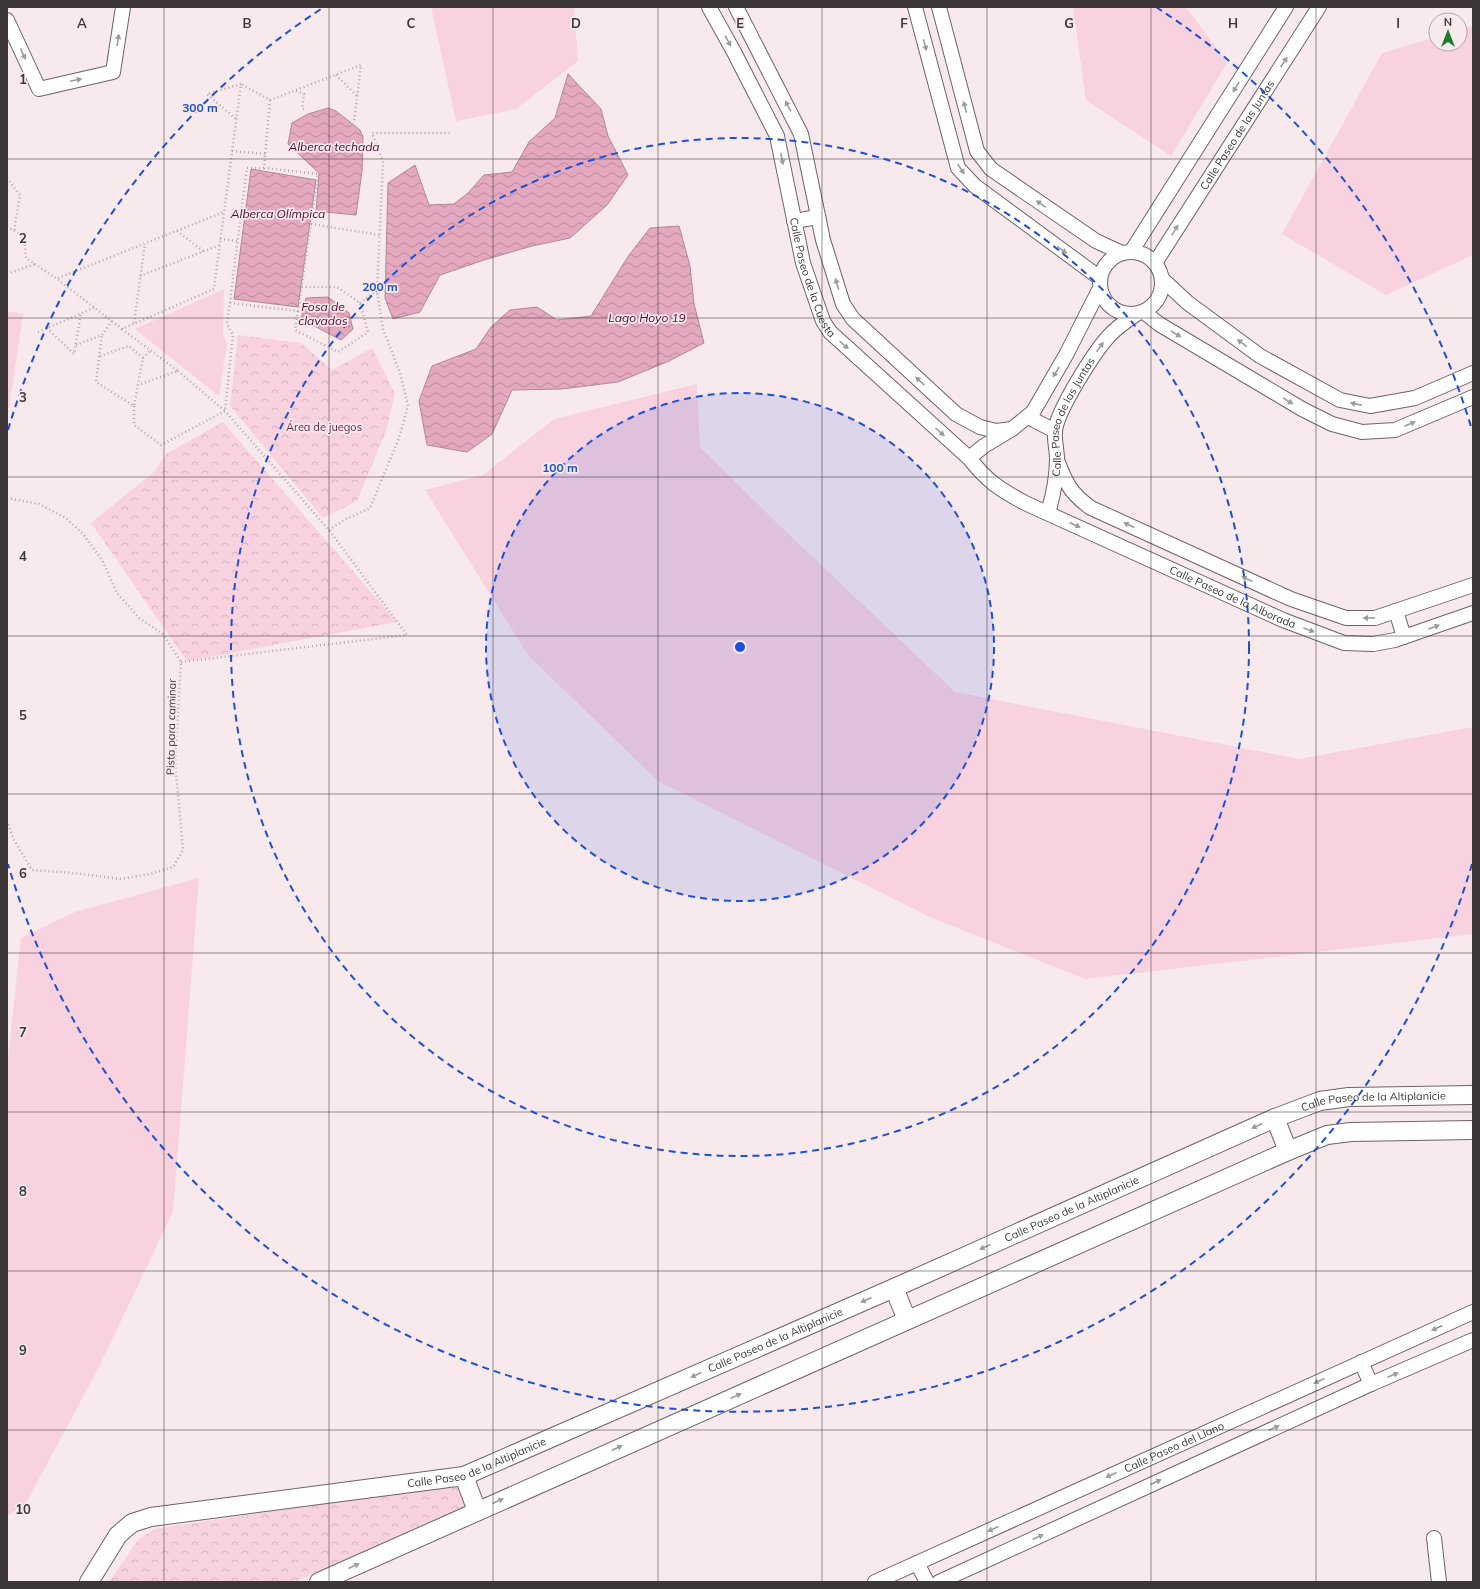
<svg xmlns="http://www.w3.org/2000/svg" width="1480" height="1589" viewBox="0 0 1480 1589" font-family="Mulish,sans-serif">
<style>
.grass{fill:#f8d2df}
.park{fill:url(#park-crowns)}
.water{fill:url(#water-waves);stroke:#b28796}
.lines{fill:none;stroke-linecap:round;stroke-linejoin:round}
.minor-casing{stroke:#6f6266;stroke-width:16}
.tertiary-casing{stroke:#6f6266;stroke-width:20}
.path{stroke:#b2a7aa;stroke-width:2.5;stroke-dasharray:1 3;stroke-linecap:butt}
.minor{stroke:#fff;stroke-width:14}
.tertiary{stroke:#fff;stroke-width:18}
.oneway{fill:#9e9b9c}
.grid{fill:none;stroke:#3d3739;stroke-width:1;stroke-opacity:0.55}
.ring{fill:none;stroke:#1d4ed8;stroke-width:2;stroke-dasharray:7 5}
.labels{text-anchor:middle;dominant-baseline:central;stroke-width:3.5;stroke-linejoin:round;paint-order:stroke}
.street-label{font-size:11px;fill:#3d3739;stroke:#f8e9ed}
.park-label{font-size:11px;fill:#6c2746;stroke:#f8e9ed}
.water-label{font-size:12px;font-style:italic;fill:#4d072b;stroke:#f8e9ed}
.grid-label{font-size:13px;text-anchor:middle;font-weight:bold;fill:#3d3739;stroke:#f8e9ed;stroke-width:3.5;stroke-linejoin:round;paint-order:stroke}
.centre{fill:#1d4ed8;stroke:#f8e9ed;stroke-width:2}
.ring-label{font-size:12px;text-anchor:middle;font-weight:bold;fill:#1d4ed8;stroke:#f8e9ed;stroke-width:3.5;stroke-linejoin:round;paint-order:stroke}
</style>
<defs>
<pattern id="park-crowns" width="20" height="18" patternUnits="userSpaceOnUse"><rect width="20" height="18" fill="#f8d2df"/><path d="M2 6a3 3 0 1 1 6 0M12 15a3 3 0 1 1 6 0" fill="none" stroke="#d6b5c0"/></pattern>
<pattern id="water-waves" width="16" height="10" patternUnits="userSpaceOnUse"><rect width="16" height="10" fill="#e4a9be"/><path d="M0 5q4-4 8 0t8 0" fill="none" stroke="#ba8a9b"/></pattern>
</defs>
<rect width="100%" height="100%" fill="#f8e9ed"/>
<!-- grass -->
<path class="grass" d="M431 7H574L578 61 516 109 456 121Z
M1073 7H1186L1227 63 1171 156 1086 100Z
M1473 26V255L1386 295 1282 234 1382 53 1436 37V44H1460V30Z
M224 289 223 334 227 343 219 396 135 329Z
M7 311 23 314 9 408 7 407Z
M697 384 700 447 780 526 955 692 1299 759 1473 727V934L1085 979 932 918 658 781 528 655 425 490 483 475 554 419Z
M199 878 173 1212 98 1369 26 1503 7 1516V1067L21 938 75 912Z"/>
<!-- park -->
<path class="park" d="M238 335 301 343 332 370 372 348 395 393 386 431 357 501 323 518 230 406Z
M223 422 397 622 187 661 91 523 154 472 166 454Z
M460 1483 469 1506 295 1582H109L138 1540 154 1529Z"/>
<!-- water -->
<path class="water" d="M568 74 601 109 608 136 628 175 607 205 570 238 532 246 484 260 440 275 420 312 393 319 385 298 388 183 415 165 429 205 454 204 468 193 484 175 512 172 529 142 555 118Z
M328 108 336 111 360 130 363 137 362 171 356 215 316 211 319 173 288 144 292 123 308 114Z
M251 169 316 180 298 307 234 299Z
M679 226 690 266 694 304 704 343 669 361 618 382 562 389 512 390 492 434 467 452 427 445 419 401 432 366 476 349 491 327 510 310 537 307 557 320 591 316 629 255 650 228Z
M328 297 349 313 353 329 341 340 301 319 306 298Z"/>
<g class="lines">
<!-- minor casing -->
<g class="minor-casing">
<g id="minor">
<path id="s1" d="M709 7 734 52 777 136 803 263 823 321 830 332 969 458C987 481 999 489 1025 503L1283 620 1344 643 1373 644 1395 640 1473 613"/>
<path d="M736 7 801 134 823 240 843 304 853 319 956 414 980 427 996 431 1012 429"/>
<path d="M915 7 958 168 975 186 1100 278"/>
<path d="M939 7 977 151 991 169 1096 241 1122 253"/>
<path d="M7 20 39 89 113 72 123 7"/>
<path d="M794 221 818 217"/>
<circle cx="1131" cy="283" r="31"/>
<path d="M1131 252 1286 7"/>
<path id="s2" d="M1155 263 1319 7"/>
<path d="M1162 279 1188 303 1260 356 1340 400 1370 406 1415 398 1473 373"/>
<path d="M1144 312 1159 324 1302 409 1332 424 1362 432 1395 430 1473 397"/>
<path d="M1028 417 1055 431"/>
<path d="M969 458 984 446 1012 429 1033 412 1066 355 1100 288"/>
<path d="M1057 460C1066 483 1070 493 1091 508L1291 599 1346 618H1375L1473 585"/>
<path id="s3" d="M1048 513C1053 496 1057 477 1057 459 1057 450 1054 440 1055 431 1057 411 1094 352 1109 336 1116 328 1126 321 1135 315"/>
<path d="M1396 611 1404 637"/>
<path d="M1361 1362 1371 1384"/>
<path d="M1434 1538 1439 1582"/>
<path d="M917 1563 927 1582"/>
<path id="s4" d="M875 1582 1473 1312"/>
<path d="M939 1582 1371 1384 1473 1340"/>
</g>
</g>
<!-- tertiary casing -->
<g class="tertiary-casing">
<g id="tertiary">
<path d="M1275 1118 1288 1151"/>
<path d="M894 1288 907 1320"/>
<path d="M464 1476 477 1511"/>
<path id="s5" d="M89 1582 118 1535 132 1523 151 1517 464 1476 894 1288 1275 1118 1320 1101 1349 1097 1473 1095"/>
<path d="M319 1582 1288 1151 1327 1135 1351 1132 1473 1130"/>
</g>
</g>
<!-- path -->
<path class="path" d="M336 75 357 96
M296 91 304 94 302 108 305 110
M270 100 361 65 354 122
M232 151 265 154
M7 178 20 195 14 231
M311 224 379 235
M7 227 24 236 26 258 57 279 122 329 214 289C223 220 232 152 241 84L207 94 236 119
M177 231 203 251
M220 239 238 241
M7 274 35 264
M140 276 220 245
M58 278 224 212
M230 303 298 311 318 174 265 168
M360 303 377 290
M298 311 295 330 338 352 368 332 360 303 337 287H301
M134 323 145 244
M47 328 74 354 81 313
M122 329 178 371 138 385
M38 332 94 308
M76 345 102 335 112 321
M100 356 129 346 143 358 134 406 96 382 102 335
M143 358 151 350
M178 371 225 411 233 335 227 324 247 168H264L270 100 241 84
M134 406V425L161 445 225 411 329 530 407 635
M7 498 39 504 66 518 83 534 102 560 117 593 139 618 163 634 181 662 175 762 183 850 173 867 150 874 121 879 74 873 32 870 14 840 7 821
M329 530 344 520 370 508 399 438 408 406 400 373 383 329 377 290 383 162 372 133H452
M181 662 406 635"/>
<!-- minor -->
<use href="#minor" class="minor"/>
<!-- tertiary -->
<use href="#tertiary" class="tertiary"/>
</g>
<!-- one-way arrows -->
<defs><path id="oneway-solid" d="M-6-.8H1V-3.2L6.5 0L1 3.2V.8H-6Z"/></defs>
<g class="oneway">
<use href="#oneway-solid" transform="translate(118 40) rotate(-81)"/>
<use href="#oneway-solid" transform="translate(728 41) rotate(61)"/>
<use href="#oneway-solid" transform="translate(925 45) rotate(75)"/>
<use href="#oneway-solid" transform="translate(23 54) rotate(65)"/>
<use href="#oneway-solid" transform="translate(1284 62) rotate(-57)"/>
<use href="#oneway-solid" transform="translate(76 80) rotate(-12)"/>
<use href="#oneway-solid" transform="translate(1236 87) rotate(122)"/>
<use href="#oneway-solid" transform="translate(788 106) rotate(-118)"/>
<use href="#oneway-solid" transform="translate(965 107) rotate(-105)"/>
<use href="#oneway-solid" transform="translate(782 159) rotate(79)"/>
<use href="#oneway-solid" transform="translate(961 169) rotate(57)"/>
<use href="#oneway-solid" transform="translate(1041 204) rotate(-145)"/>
<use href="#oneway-solid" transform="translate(1175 230) rotate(-58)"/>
<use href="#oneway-solid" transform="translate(1062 250) rotate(36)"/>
<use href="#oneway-solid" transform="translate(837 284) rotate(-107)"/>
<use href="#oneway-solid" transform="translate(1176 334) rotate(31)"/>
<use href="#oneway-solid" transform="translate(1242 343) rotate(-143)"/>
<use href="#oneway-solid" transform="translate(844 345) rotate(42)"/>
<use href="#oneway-solid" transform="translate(1100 347) rotate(-54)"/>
<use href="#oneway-solid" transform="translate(1056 372) rotate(121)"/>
<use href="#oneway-solid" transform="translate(920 381) rotate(-137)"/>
<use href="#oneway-solid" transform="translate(1288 401) rotate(31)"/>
<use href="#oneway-solid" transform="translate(1356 404) rotate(-169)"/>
<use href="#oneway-solid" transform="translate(1410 424) rotate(-23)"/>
<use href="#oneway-solid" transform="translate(940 432) rotate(42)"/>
<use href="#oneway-solid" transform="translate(1075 525) rotate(25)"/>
<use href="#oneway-solid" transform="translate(1129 525) rotate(-155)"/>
<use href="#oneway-solid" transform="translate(1247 579) rotate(-155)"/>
<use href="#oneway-solid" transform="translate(1369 618) rotate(179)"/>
<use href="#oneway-solid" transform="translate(1434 627) rotate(-20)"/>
<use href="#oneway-solid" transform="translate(1309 630) rotate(20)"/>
<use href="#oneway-solid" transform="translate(1257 1126) rotate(156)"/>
<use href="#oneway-solid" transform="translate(985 1247) rotate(156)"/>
<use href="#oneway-solid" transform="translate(866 1300) rotate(156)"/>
<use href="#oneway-solid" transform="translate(1437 1328) rotate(156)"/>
<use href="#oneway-solid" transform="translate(696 1375) rotate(156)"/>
<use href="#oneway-solid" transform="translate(1393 1375) rotate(-23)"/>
<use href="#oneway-solid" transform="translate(1319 1381) rotate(156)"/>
<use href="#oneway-solid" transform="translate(736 1396) rotate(-24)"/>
<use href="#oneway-solid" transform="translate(1274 1428) rotate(-25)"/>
<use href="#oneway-solid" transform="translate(617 1448) rotate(-24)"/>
<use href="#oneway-solid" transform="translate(1111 1475) rotate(156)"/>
<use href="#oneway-solid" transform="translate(1156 1482) rotate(-25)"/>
<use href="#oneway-solid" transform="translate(498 1501) rotate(-24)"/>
<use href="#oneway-solid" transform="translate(993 1529) rotate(156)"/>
<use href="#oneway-solid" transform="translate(1038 1537) rotate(-25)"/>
<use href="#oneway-solid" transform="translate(354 1566) rotate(-24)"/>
</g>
<!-- grid -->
<path class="grid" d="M164 7V1582M329 7V1582M493 7V1582M658 7V1582M822 7V1582M987 7V1582M1151 7V1582M1316 7V1582M7 159H1473M7 318H1473M7 477H1473M7 636H1473M7 794H1473M7 953H1473M7 1112H1473M7 1271H1473M7 1430H1473"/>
<!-- distance rings -->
<circle cx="740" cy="647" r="254" fill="#1d4ed8" fill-opacity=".12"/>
<g class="ring">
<circle cx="740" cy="647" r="254"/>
<circle cx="740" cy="647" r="509"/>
<path d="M1472 864A763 763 0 0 1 8 864M8 430A763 763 0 0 1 324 7M1156 7A763 763 0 0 1 1472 430"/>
</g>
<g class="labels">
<!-- street labels -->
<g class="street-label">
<text stroke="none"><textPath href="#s2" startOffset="152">Calle Paseo de las Juntas</textPath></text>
<text stroke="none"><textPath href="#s1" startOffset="292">Calle Paseo de la Cuesta</textPath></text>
<text stroke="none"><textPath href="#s3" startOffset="101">Calle Paseo de las Juntas</textPath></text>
<text stroke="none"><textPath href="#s1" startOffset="838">Calle Paseo de la Alborada</textPath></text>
<text transform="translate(171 727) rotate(-89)">Pista para caminar</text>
<text stroke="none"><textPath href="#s5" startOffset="1397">Calle Paseo de la Altiplanicie</textPath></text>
<text stroke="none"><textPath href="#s5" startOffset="1073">Calle Paseo de la Altiplanicie</textPath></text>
<text stroke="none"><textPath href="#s5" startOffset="749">Calle Paseo de la Altiplanicie</textPath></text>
<text stroke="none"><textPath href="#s4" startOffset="328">Calle Paseo del Llano</textPath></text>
<text stroke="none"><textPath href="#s5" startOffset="425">Calle Paseo de la Altiplanicie</textPath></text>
</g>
<!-- park labels -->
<g class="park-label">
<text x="324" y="427">Área de juegos</text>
</g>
<!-- water labels -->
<g class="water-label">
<text x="334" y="146">Alberca techada</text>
<text x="278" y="213">Alberca Olímpica</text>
<text x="323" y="306">Fosa de<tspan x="323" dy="14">clavados</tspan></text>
<text x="647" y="317">Lago Hoyo 19</text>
</g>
</g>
<g class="grid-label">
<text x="82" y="28">A</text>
<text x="247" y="28">B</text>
<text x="411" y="28">C</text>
<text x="576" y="28">D</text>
<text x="740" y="28">E</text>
<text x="904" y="28">F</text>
<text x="1069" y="28">G</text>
<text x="1233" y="28">H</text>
<text x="1398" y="28">I</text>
<text x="23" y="84">1</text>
<text x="23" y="243">2</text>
<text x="23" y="402">3</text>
<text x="23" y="561">4</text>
<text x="23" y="720">5</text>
<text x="23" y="878">6</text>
<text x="23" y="1037">7</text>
<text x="23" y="1196">8</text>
<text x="23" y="1355">9</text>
<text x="23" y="1514">10</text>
</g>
<circle cx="740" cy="647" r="6" class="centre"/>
<g class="ring-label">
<text x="200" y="112">300 m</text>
<text x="380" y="291">200 m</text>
<text x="560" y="472">100 m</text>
</g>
<!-- border -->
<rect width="1480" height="1589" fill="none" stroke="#3d3739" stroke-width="16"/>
<!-- north arrow -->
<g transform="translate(1448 32)"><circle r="19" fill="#f8e9ed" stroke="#ada2a5"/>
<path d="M0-3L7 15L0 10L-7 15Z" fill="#1c7b2c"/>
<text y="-6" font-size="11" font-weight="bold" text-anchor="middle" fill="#3d3739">N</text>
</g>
</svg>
